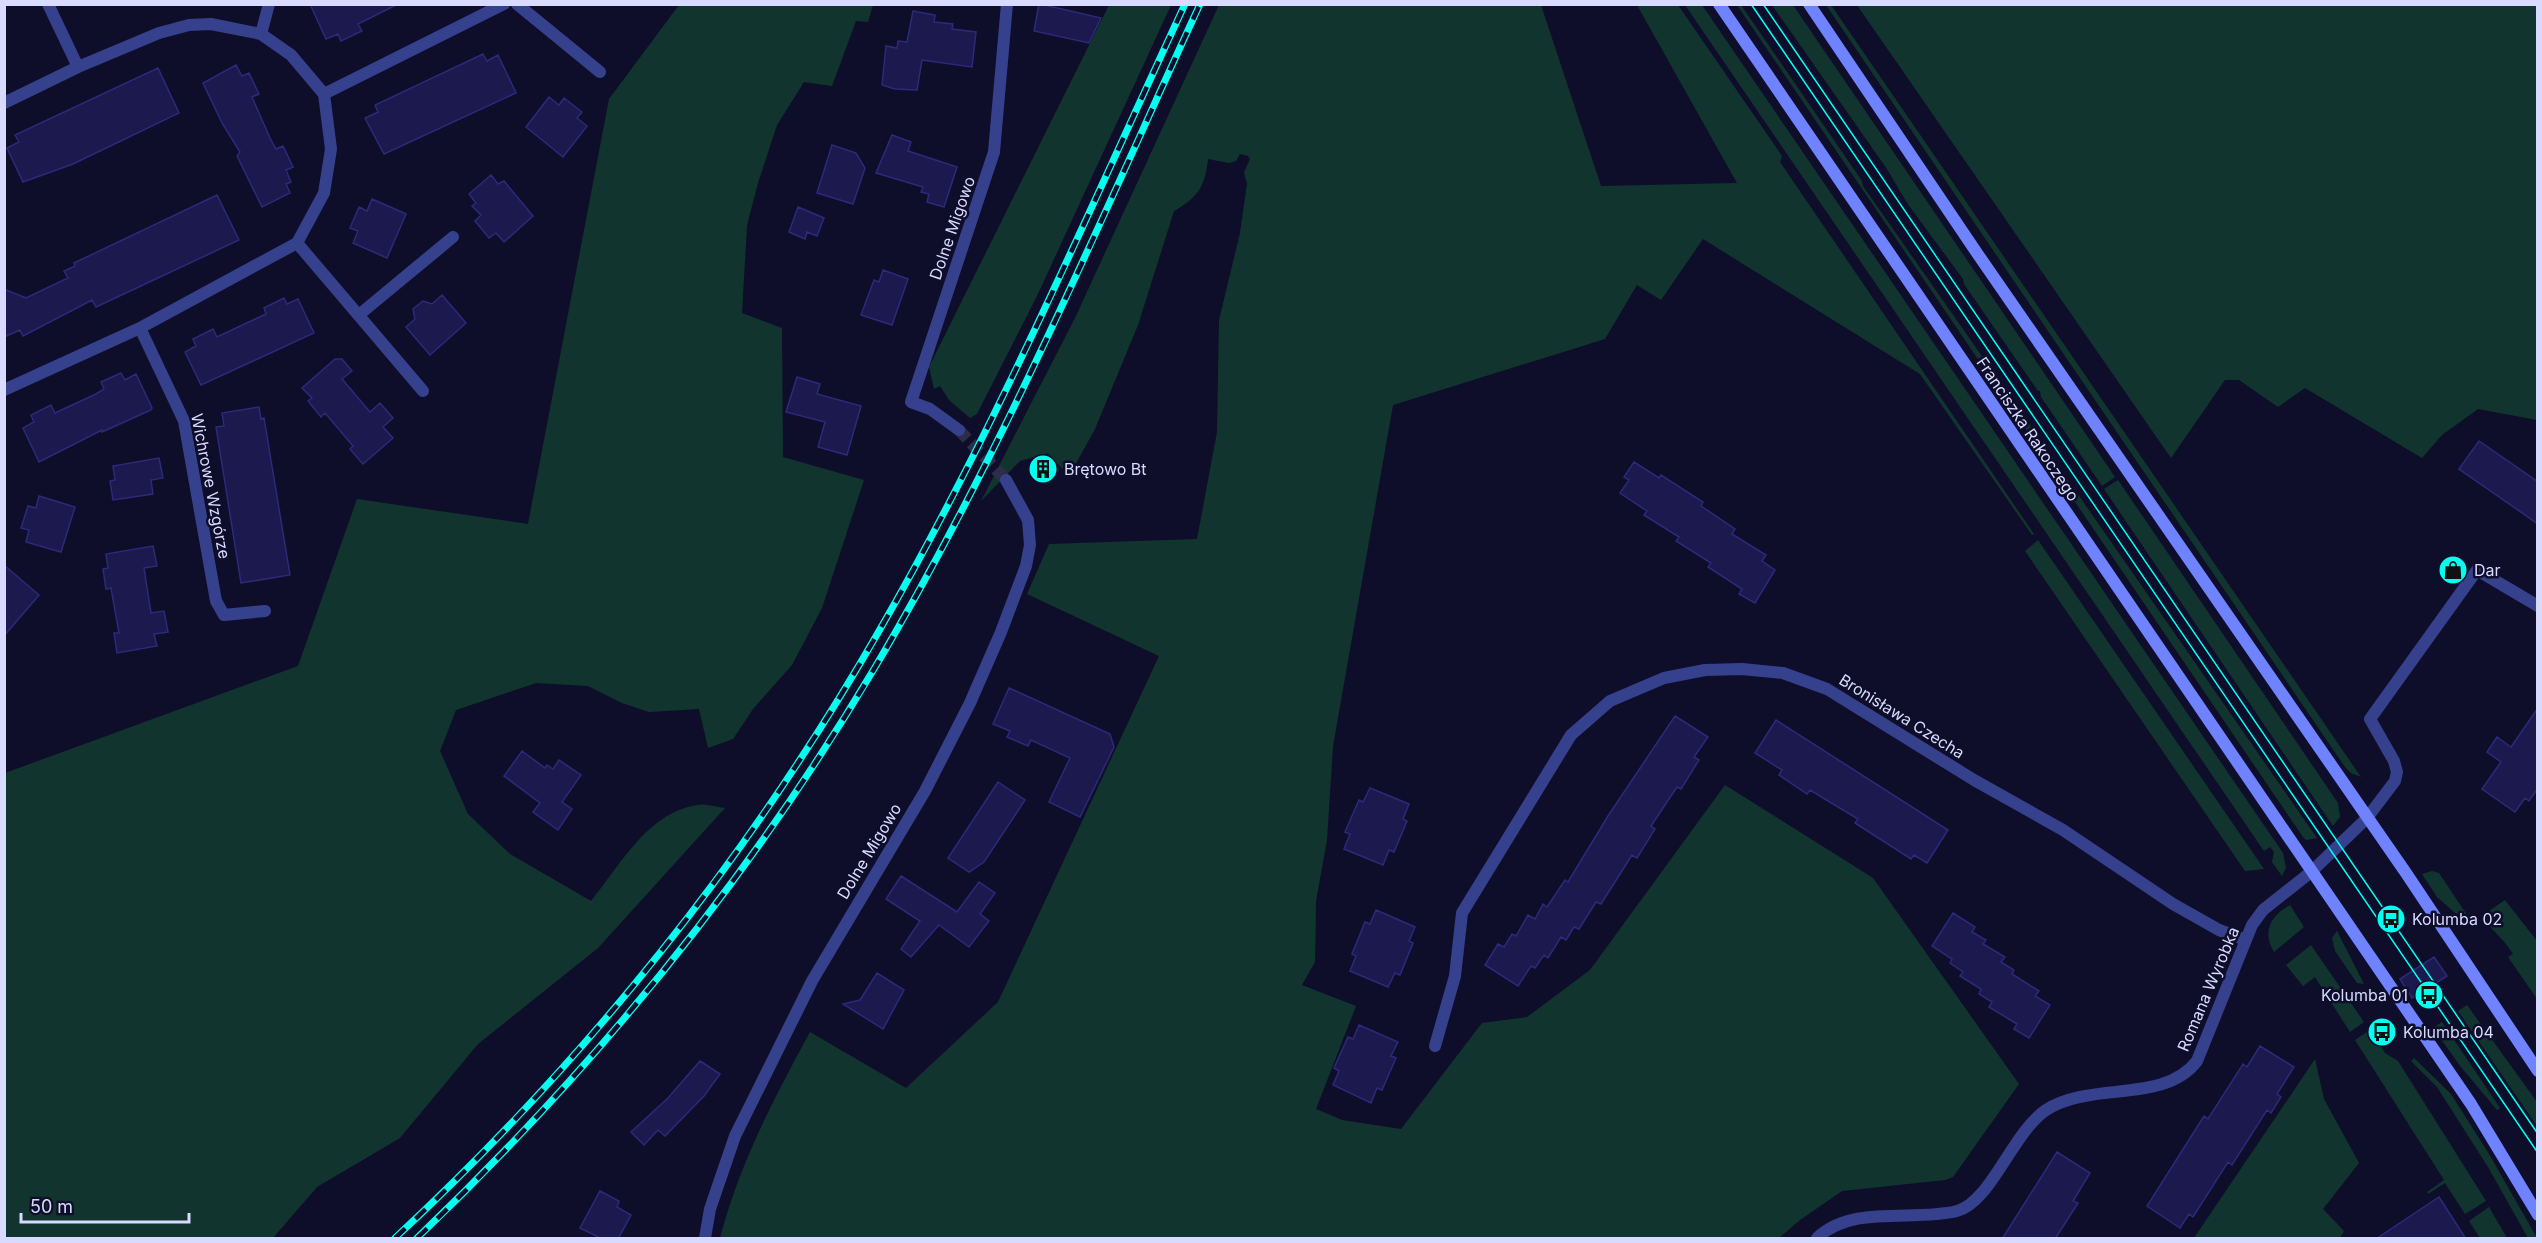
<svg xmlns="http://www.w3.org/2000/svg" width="2542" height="1243" viewBox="0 0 2542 1243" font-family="Inter,sans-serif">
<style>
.green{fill:#11352e}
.building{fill:#1b194d;stroke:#2d297b;stroke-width:1.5}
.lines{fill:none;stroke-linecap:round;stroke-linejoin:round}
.minor-tunnel{stroke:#2d2d4a;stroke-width:12;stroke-dasharray:12 6;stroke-linecap:butt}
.minor{stroke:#36418d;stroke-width:12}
.secondary{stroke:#6f82ff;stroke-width:12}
.tram{stroke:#04fff0;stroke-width:1.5}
.rail-casing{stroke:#04fff0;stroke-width:7}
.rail{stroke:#0f0e2a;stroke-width:4.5;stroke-dasharray:14;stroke-linecap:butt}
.labels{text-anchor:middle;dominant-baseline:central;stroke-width:5;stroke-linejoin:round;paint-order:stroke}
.street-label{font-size:16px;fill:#d8daff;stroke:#0f0e2a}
.poi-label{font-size:16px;fill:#d8daff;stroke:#0f0e2a;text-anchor:start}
</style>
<rect width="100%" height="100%" fill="#0f0e2a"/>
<!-- green -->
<path class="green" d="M679 5H873L868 22 856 21 832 86 804 82 777 125 758 183 747 225 742 313 782 328 783 457 864 480 822 608 792 665 753 709 733 739 708 748 699 709 649 712 622 703 588 686 536 683 456 710 440 751 468 814 510 854 591 901C620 866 647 813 697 805 705 803 716 807 725 808L598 948 478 1044 400 1138 317 1187 273 1238H5V773L298 666 357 499 528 524 609 99Z
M1109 5H1171L1037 296 977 414 970 418 949 400 940 386 934 389 929 367Z
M1219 5H1541L1601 186 1737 183 1637 5H1678L1782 156 1780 162 2034 534 2032 535 1920 374 1703 239 1661 300 1637 285 1605 339 1393 405 1333 746 1327 840 1316 901 1315 962 1302 985 1356 1006 1316 1109 1342 1120 1401 1129 1482 1023 1527 1017 1590 970 1725 785 1873 878 2019 1084 1953 1177 1945 1180 1842 1191 1800 1220 1779 1238H720C739 1165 774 1098 810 1032L906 1088 998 1002 1159 656 1027 594 1049 544 1197 539 1217 432 1219 320 1240 233 1247 184 1244 172 1250 159 1248 156 1240 154 1236 161 1229 163 1208 159C1205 187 1198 197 1174 211L1138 325 1095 429 1069 476 1048 453 1020 461 981 501 1075 318Z
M1685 5H1702L2283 853 2286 868 2282 876 2272 862 2274 852 2270 847 2264 851Z
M1737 5H1741L1862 181 1863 186 2016 405 2017 411H2020L2317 838 2306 840 2303 837Z
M1772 5H1793L2115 477 2102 486 2041 397 2040 391H2038L1964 284 1963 279 1907 203 1887 169Z
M1826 5H1831L2361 777 2351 773 2345 767Z
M1857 5H2537V420L2478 409 2442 435 2422 458 2305 388 2278 407 2239 380H2225L2171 458Z
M2118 480 2338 803 2340 817 2333 826 2104 489Z
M2038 540 2264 869 2245 871 2025 551Z
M2432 871 2439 873 2467 915 2462 919 2437 897 2422 874Z
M2505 900 2537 941V999L2508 957 2513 954C2504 939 2491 930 2482 916Z
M2290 905 2304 927 2274 952C2262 932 2270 916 2290 905Z
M2337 931 2364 984 2357 983 2335 951 2332 938Z
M2311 945 2364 1022 2350 1032 2315 977 2303 986 2286 965Z
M2467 1005 2537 1102V1126L2458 1011Z
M2442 1022 2500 1108 2497 1110 2461 1067 2433 1028Z
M2370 1030 2385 1053 2398 1061 2486 1201 2465 1214 2445 1183 2428 1194 2427 1192 2444 1180 2355 1040Z
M2414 1058 2451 1094 2489 1154 2537 1238H2528L2488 1167 2437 1087 2411 1061Z
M2315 1059 2324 1099 2359 1163 2323 1209 2344 1231 2340 1238H2194Z
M2489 1207 2507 1238H2480L2469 1221Z"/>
<!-- building -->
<path class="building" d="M310 4H398L358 24 362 31 341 41 338 34 326 39Z
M1039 4H1040L1101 18 1089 43 1034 31Z
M913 11 935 15 934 22 953 24 952 29 976 32 972 67 922 60 917 90 895 89 882 85 886 46 897 48 898 41 907 42Z
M483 54 487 61 498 55 516 93 384 154 365 118 378 112 375 105Z
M236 65 242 76 249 73 259 94 252 97 270 138 276 149 283 146 293 167 286 170 291 182 286 184 290 193 262 207 237 156 240 152 222 123 203 83Z
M158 68 179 113 73 164 23 182 7 148 19 142 15 135Z
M549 97 559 105 564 98 582 112 577 118 587 126 563 157 526 127Z
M892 135 911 142 908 151 957 167 944 207 927 202 929 194 921 192 923 187 876 173Z
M832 145 856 153 865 168 853 204 817 193Z
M491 175 498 184 504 181 533 216 504 242 496 233 489 238 475 221 481 215 472 206 476 203 469 194Z
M217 195 239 240 96 307 92 300 23 336 20 330 4 337V289L26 298 68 278 64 271 75 266 74 263Z
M372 199 406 214 387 258 353 243 358 231 350 228 359 207 367 211Z
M798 207 824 218 817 236 807 232 805 239 789 232Z
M883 270 908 279 892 325 861 315 874 280 879 282Z
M442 295 466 323 430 355 406 327 415 319 413 309 423 301 432 304Z
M284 298 287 304 298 299 314 333 201 385 185 352 196 346 193 339 213 329 217 337 266 314 264 308Z
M335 359H342L352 371 342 379 370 412 380 403 393 418 383 427 393 438 363 464 350 449 353 446 325 413 321 417 308 401 312 398 302 388Z
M121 373 125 380 136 374 152 408 151 410 102 432V430L39 462 23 428 34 422 31 415 51 405 55 413 96 394 104 389 101 382Z
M797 377 820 384 817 394 861 406 847 455 818 447 825 422 786 412Z
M259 407 261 419 264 418 290 575 241 583 216 427 224 426 222 413Z
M2479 441 2538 482V524L2459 469Z
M159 458 163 478 151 480 153 494 113 500 110 481 115 480 113 466Z
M1634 462 1659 478 1661 475 1703 502 1701 506 1735 529 1732 534 1766 555 1762 561 1775 570 1755 603 1739 594 1742 589 1708 567 1711 563 1676 541 1679 537 1644 515 1647 511 1620 493 1629 480 1624 477Z
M39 496 75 507 61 552 26 542 29 530 21 528 28 506 36 508Z
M153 546 157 566 144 568 151 613 164 611 168 632 154 634 157 646 117 653 114 633H119L111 588 106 589 103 569 108 568 106 554Z
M4 565 39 595 4 636Z
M1009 688 1110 734 1114 747 1080 817 1049 802 1070 758 1031 740 1028 746 1007 737 1010 731 993 724Z
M2538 708V788L2529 801 2525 798 2515 812 2482 789 2501 762 2487 752 2497 737 2511 747Z
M1675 716 1708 737 1694 757 1699 760 1681 789 1677 787 1651 826 1655 829 1637 858 1632 855 1601 904 1596 902 1579 929 1574 927 1566 940 1561 937 1548 958 1544 955 1535 968 1531 966 1518 986 1485 965 1498 944 1504 947 1512 934 1516 936 1528 915 1535 919 1543 904 1547 907 1565 880 1568 882 1608 816Z
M1776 720 1948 830 1927 863 1914 855 1911 859 1855 823 1858 819 1810 790 1807 794 1779 775 1782 770 1755 753Z
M522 751 545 768 547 765 553 769 559 760 581 775 562 802 572 809 558 830 533 812 540 803 504 776Z
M998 782 1025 800 984 862 969 872 948 858Z
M1370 788 1409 804 1403 819 1407 821 1394 852 1389 850 1383 865 1344 849 1350 834 1345 832 1359 800 1363 802Z
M901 876 957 912 979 882 995 893 980 914 989 921 969 947 939 925 911 957 901 949 920 921 886 899Z
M1376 910 1415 927 1409 941 1413 943 1400 975 1395 973 1388 987 1350 971 1356 956 1352 954 1365 922 1370 924Z
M1953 913 1975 927 1972 932 1986 940 1983 944 2005 957 2001 962 2014 970 2012 974 2039 991 2035 996 2050 1005 2029 1038 2014 1029 2017 1024 1989 1007 1992 1002 1979 994 1981 989 1960 976 1963 972 1950 963 1952 959 1932 946Z
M2434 957 2447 976 2412 998 2400 979Z
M877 973 904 990 883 1029 843 1004 860 1000Z
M1359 1025 1398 1042 1391 1056 1396 1058 1382 1090 1377 1088 1371 1103 1333 1085 1339 1071 1334 1068 1348 1037 1353 1039Z
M2260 1046 2294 1067 2277 1094 2281 1097 2271 1113 2267 1110 2232 1165 2228 1162 2193 1217 2189 1214 2180 1228 2147 1206 2204 1116 2208 1119 2243 1064 2247 1067Z
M700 1061 720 1074 704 1096 665 1136 658 1130 644 1145 631 1132 668 1098Z
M2057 1152 2090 1173 2073 1201 2078 1203 2055 1239H2002Z
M600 1191 619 1201 617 1207 631 1215 618 1239H602L580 1228Z
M2439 1197 2466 1239H2376Z"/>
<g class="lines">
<!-- minor-tunnel -->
<path class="minor-tunnel" d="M959 430 1006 480"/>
<!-- minor -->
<path class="minor" d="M48 4 78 67
M517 4 600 72
M261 34 269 4
M324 94 504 4
M4 103 78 67 159 33 189 25 211 24 261 34 291 55 324 94 331 149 324 193 297 243 140 328 4 390
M297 243 423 391
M360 314 453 237
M140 328 184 421 216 601 224 615 265 611
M959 430 930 409 911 402 994 152 1007 4
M1435 1046 1455 976 1462 913 1571 735 1610 701 1664 678 1705 670 1742 669 1783 673 1827 689 1974 780 2063 830 2173 904 2219 930 2246 940
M705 1238 710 1209 735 1136 812 981 925 791 970 703 1001 632 1026 566 1030 545 1028 520 1006 480
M1817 1238C1853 1204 1913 1222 1957 1211 1990 1203 2013 1132 2046 1110 2091 1081 2164 1104 2197 1061L2252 925 2263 910 2311 872 2367 818 2395 781 2397 772 2394 761 2370 719 2477 570 2538 606"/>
<!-- secondary -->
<path class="secondary" d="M1719 4 2471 1104 2538 1215
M1809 4 1979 256 2406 873 2538 1071"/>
<!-- tram -->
<path class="tram" d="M1751 4 2538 1153
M1763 4 2538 1134"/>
<!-- rail casing -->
<g class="rail-casing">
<path id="rail" d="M395 1238C585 1062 750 856 879 631 995 430 1087 215 1185 4
M417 1238C594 1069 749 879 874 669 1000 457 1097 228 1200 4"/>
</g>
<!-- rail -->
<use href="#rail" class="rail"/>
</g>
<!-- icons -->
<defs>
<g id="building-disc" transform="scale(1.5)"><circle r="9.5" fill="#04fff0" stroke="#0f0e2a"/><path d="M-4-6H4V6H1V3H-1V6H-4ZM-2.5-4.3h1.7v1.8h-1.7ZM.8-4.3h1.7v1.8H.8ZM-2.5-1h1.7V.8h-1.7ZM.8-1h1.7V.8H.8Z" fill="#111"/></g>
<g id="shop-disc" transform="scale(1.5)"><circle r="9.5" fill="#04fff0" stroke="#0f0e2a"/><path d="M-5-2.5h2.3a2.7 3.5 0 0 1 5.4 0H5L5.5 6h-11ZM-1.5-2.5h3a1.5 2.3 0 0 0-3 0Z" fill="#111"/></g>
<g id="bus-disc" transform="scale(1.5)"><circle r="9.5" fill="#04fff0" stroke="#0f0e2a"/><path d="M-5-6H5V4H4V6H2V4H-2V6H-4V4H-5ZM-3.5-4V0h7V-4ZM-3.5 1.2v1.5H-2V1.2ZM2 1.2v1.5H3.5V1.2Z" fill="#111"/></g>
</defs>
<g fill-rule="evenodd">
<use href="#building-disc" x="1043" y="469"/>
<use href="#shop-disc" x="2453" y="570"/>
<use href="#bus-disc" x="2391" y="919"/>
<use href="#bus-disc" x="2429" y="995"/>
<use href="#bus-disc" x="2382" y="1032"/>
</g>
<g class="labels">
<!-- street labels -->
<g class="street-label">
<text transform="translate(952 228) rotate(-71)">Dolne Migowo</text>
<text transform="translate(2028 429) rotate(56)">Franciszka Rakoczego</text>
<text transform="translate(211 486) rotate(79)">Wichrowe Wzgórze</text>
<text transform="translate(1902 716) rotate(32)">Bronisława Czecha</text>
<text transform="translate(869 851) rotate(-59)">Dolne Migowo</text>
<text transform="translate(2208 989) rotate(-67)">Romana Wyrobka</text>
</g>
<!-- poi labels -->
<g class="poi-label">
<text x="1064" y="469">Brętowo Bt</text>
<text x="2474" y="570">Dar</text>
<text x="2412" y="919">Kolumba 02</text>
<text x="2408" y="995" text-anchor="end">Kolumba 01</text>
<text x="2403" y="1032">Kolumba 04</text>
</g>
</g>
<!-- border -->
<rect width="2542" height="1243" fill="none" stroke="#d8daff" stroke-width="12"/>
<!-- scale -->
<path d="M21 1213v9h168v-9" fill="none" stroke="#d8daff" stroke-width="3"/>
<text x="30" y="1213" font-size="18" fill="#d8daff" stroke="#0f0e2a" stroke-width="4.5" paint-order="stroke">50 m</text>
</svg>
